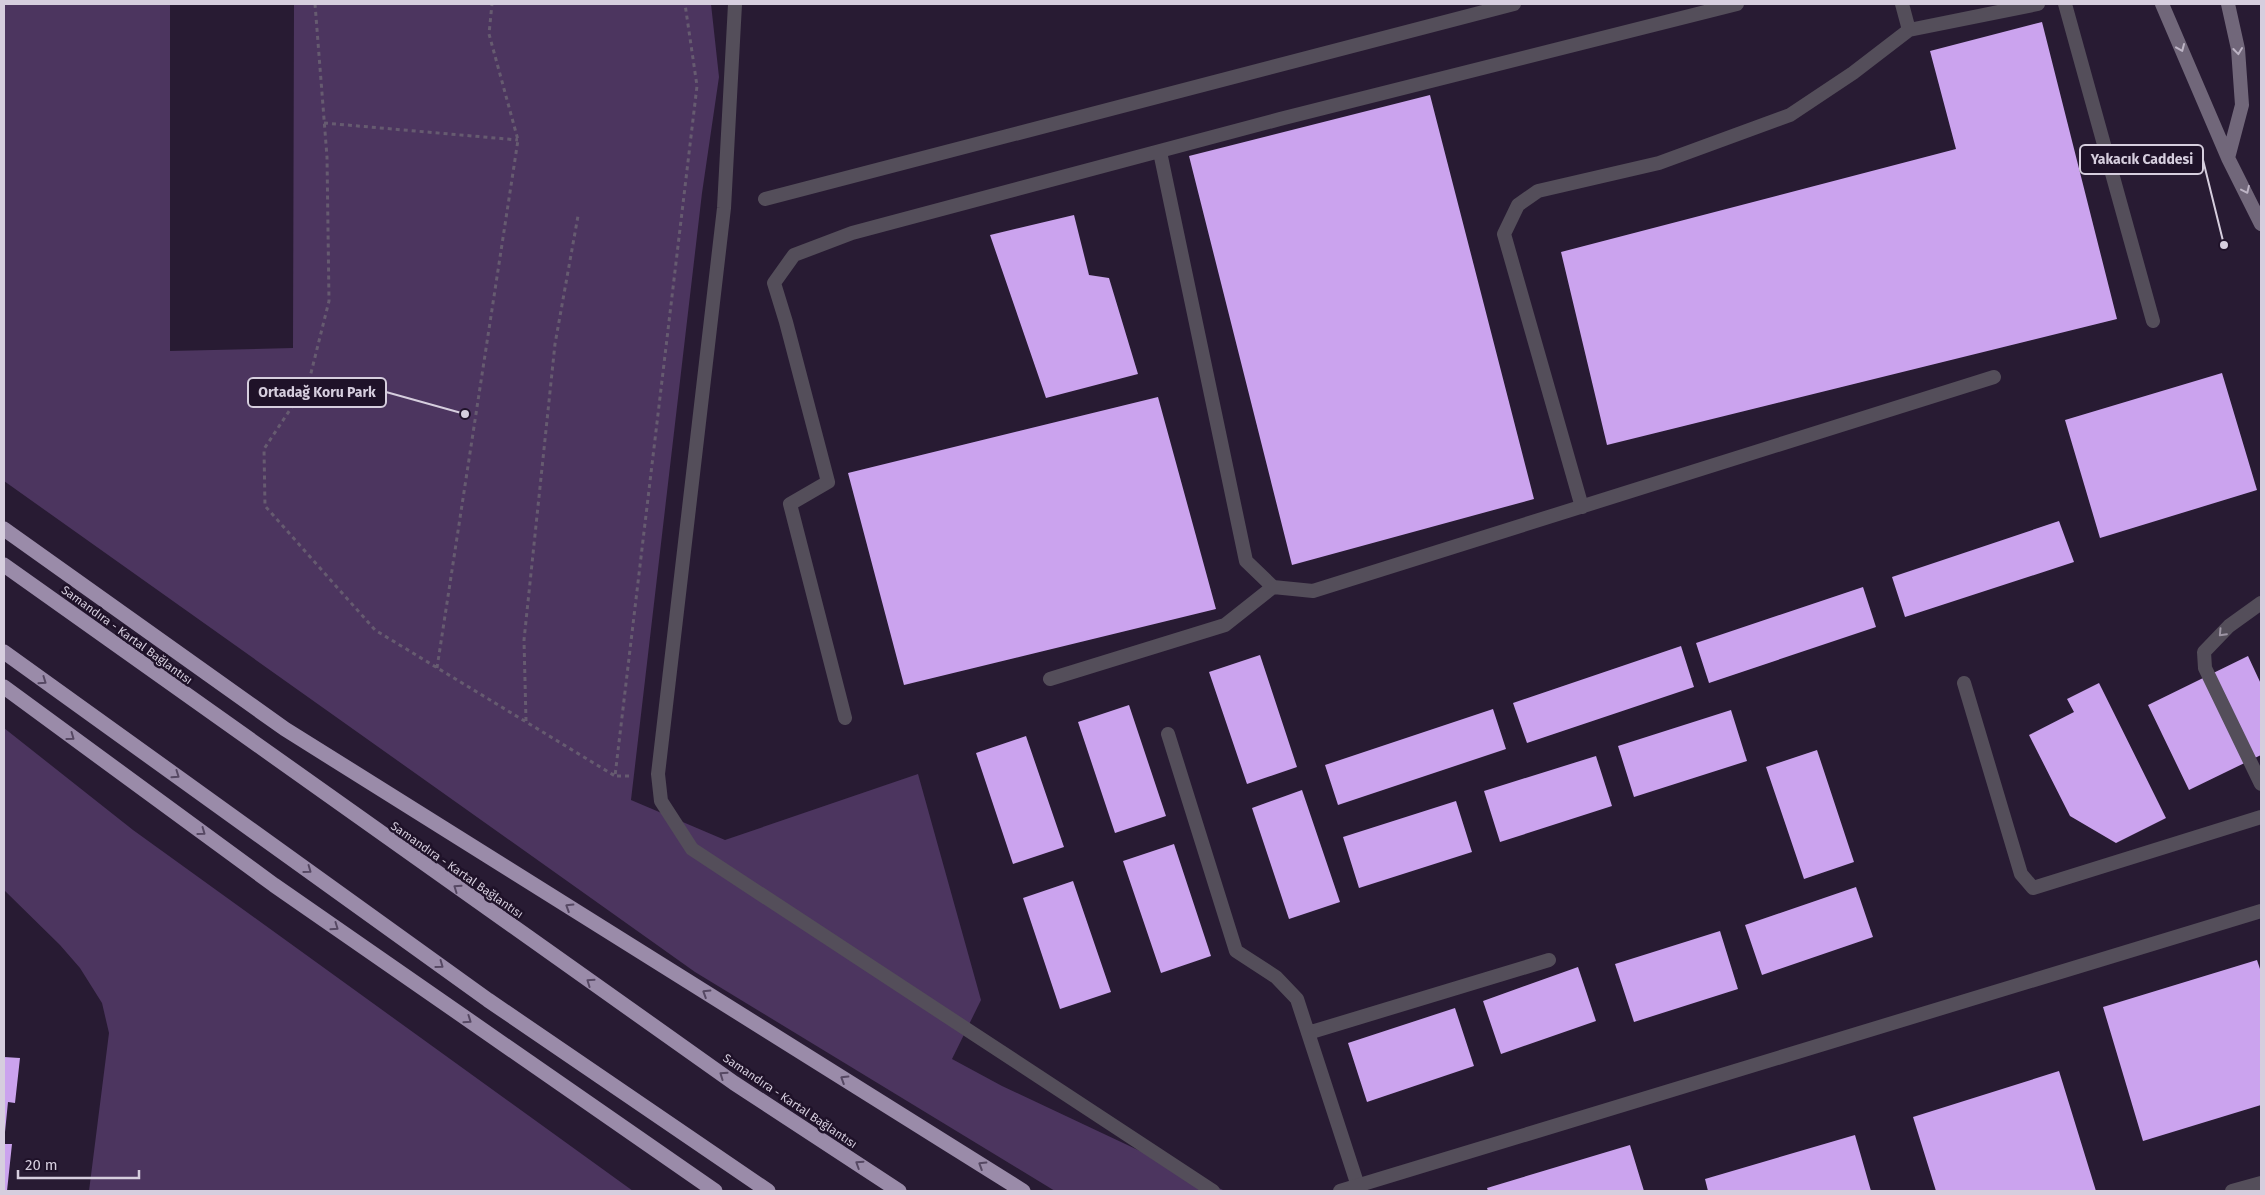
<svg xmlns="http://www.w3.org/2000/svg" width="2265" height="1195" viewBox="0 0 2265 1195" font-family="'Fira Sans',sans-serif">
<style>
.green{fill:#4c355f}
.building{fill:#cba3ee}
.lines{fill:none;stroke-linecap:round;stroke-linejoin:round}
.path{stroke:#665b70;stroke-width:3;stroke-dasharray:4 4;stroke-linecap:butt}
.service{stroke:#544e5a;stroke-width:14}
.minor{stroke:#544e5a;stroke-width:14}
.secondary{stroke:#71677a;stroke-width:14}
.motorway{stroke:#9a8ba9;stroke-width:15}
.oneway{stroke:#bdb4c5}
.oneway2{stroke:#9c94a3}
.oneway3{stroke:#564863}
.labels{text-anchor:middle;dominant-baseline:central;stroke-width:5;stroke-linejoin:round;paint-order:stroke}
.street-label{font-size:12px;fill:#d6cede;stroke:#1f1229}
.leader{fill:none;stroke:#d6cede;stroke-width:2}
.callout-dot{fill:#d6cede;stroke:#1f1229;stroke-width:2}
.callout{fill:#1f1229;stroke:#d6cede;stroke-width:2}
.callout-label{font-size:14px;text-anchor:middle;font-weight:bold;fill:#d6cede}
</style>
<rect width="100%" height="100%" fill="#281b33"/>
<!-- green -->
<path class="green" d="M4 4H170V351L293 348 294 4H711L719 77 702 193 631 800 725 840 918 774 981 1000 952 1059 1002 1086 1225 1191H1055L695 972 4 481Z
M4 728 133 830 633 1191H89L109 1033 102 1003 80 968 60 945 4 890Z"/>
<!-- building -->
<path class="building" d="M2042 22 2117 319 1607 445 1561 252 1956 149 1930 51Z
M1430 95 1534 499 1292 565 1189 156Z
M1074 215 1089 275 1109 278 1138 374 1046 398 990 235Z
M2222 373 2257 490 2100 538 2065 420Z
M1158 397 1216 609 904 685 848 473Z
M2059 521 2074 562 1905 617 1892 577Z
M1863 587 1876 627 1709 683 1696 643Z
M1681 646 1694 687 1527 743 1513 703Z
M1260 655 1297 767 1247 784 1209 672Z
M2248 656 2261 684V755L2189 790 2148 705Z
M2099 683 2166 818 2116 843 2070 816 2029 735 2074 712 2067 699Z
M1129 705 1166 816 1115 833 1078 722Z
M1493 709 1506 749 1338 805 1325 765Z
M1731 710 1747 761 1634 797 1618 746Z
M1026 736 1064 847 1013 864 976 753Z
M1817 750 1854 862 1804 879 1766 767Z
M1596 756 1612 806 1500 842 1484 791Z
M1302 790 1340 902 1289 919 1252 808Z
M1456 801 1472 852 1359 888 1343 837Z
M1174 844 1211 956 1161 973 1123 861Z
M1073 881 1111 992 1060 1009 1023 898Z
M1856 887 1873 937 1762 975 1745 925Z
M1720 931 1738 989 1634 1022 1615 964Z
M2257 960 2261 972V1105L2143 1141 2103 1007Z
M1578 967 1596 1021 1501 1054 1483 1001Z
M1455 1008 1474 1066 1367 1102 1348 1043Z
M4 1057 20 1058 15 1103 8 1102 5 1132Z
M2059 1071 2096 1191H1936L1913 1117Z
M1855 1135 1871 1191H1708L1705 1179Z
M4 1144H12L7 1191H4Z
M1630 1145 1644 1191H1488L1487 1188Z"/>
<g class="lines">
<!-- path -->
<path class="path" d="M315 4 327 157 329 301 309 381 264 449 265 506 375 630 615 776
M324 123 518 140
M437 668 518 140 489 34 492 4
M526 721 524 640 555 344 578 216
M629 776H615L697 86 685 4"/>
<!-- service -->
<path class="service" d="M1902 4 1909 30
M2065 4 2153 321
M1160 152 1246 561 1273 587 1313 591 1994 377
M765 199 1514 4
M1582 507 1504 234 1518 205 1538 191 1659 163 1790 115 1853 73 1909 30 2038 4
M2261 603 2229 626 2204 652 2205 668 2261 784
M1050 679 1225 625 1273 587
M1964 683 2021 874 2033 888 2261 817
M845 718 790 504 828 482 786 322 774 283 794 255 852 233 1280 119 1737 4
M1168 734 1236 951 1276 977 1297 999 1358 1186
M1308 1033 1549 960
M2232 1191 2261 1183"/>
<!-- minor -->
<path class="minor" d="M735 4 724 208 658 774 661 801 692 849 1213 1191
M1340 1191 2261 911"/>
<!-- secondary -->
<path class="secondary" d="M2162 4 2228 158 2261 224
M2228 4 2238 49 2242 105 2228 158"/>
<!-- motorway -->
<path class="motorway" d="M4 529 285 729 1023 1191
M4 565 734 1083 899 1191
M4 652 488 1000 768 1191
M4 687 274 885 715 1191"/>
</g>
<!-- one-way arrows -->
<defs><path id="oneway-chevron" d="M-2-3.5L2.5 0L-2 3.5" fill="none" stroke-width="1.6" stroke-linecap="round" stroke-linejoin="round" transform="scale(1.25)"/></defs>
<g class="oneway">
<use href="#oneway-chevron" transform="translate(2181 48) rotate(67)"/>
<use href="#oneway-chevron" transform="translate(2238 51) rotate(83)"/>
<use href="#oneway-chevron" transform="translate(2246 190) rotate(65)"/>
</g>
<use class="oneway2" href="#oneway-chevron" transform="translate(2222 633) rotate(133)"/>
<g class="oneway3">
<use href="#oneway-chevron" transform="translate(43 681) rotate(35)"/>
<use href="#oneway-chevron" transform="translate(71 737) rotate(36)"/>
<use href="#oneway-chevron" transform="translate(176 775) rotate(35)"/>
<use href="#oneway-chevron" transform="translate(202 832) rotate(36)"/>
<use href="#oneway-chevron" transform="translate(308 870) rotate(36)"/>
<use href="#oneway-chevron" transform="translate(457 888) rotate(-145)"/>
<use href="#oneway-chevron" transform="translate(569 907) rotate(-148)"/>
<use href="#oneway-chevron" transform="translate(335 927) rotate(35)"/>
<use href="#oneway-chevron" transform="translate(440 965) rotate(36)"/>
<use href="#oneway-chevron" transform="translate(590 982) rotate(-145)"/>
<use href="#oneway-chevron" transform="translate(706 993) rotate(-148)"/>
<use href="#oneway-chevron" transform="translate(468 1020) rotate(35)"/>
<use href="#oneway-chevron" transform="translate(723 1075) rotate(-145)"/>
<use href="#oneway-chevron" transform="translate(844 1079) rotate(-148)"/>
<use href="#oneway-chevron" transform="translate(859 1164) rotate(-147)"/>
<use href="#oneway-chevron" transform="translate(982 1165) rotate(-148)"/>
</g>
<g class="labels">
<!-- street labels -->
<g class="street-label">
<text transform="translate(127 635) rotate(36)">Samandıra - Kartal Bağlantısı</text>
<text transform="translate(457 870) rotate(35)">Samandıra - Kartal Bağlantısı</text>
<text transform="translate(790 1101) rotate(34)">Samandıra - Kartal Bağlantısı</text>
</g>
</g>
<!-- callouts -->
<path class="leader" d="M2224 245L2203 160M465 414L386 392"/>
<g class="callout-dot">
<circle cx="2224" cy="245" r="5"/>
<circle cx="465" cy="414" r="5"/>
</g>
<g class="callout">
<rect x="2080" y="145" width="123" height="29" rx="5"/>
<rect x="248" y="378" width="138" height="29" rx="5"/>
</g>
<g class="callout-label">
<text x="2142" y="164">Yakacık Caddesi</text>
<text x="317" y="397">Ortadağ Koru Park</text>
</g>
<!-- border -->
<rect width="2265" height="1195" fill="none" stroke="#d6cede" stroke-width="10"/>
<!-- scale -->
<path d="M18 1170v8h121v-8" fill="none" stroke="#d6cede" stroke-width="2.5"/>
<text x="25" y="1170" font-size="15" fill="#d6cede" stroke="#1f1229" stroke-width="4" paint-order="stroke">20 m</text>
</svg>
